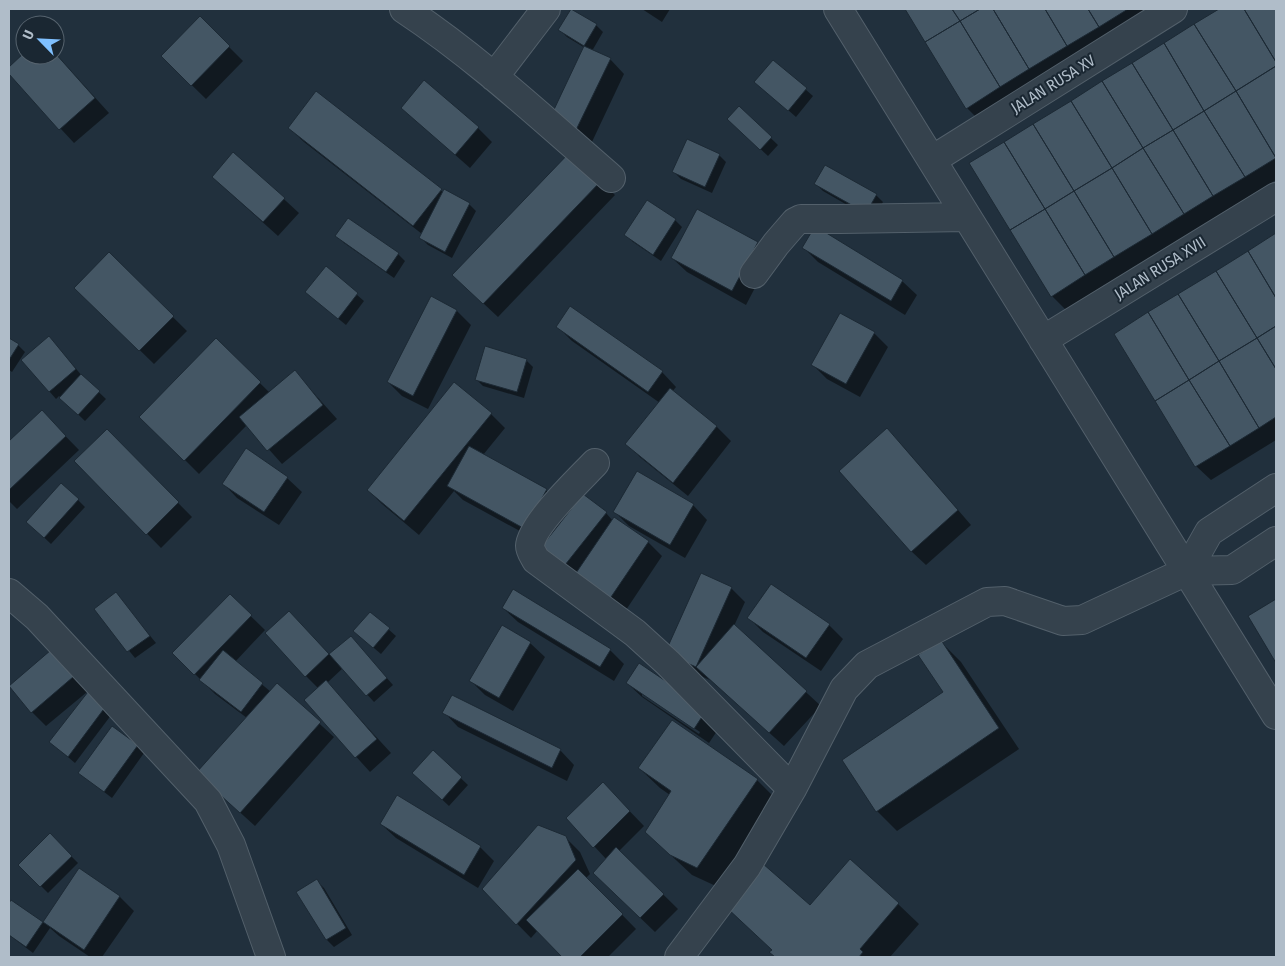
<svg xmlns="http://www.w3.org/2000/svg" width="1285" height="966" viewBox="0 0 1285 966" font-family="'Fira Sans Condensed',sans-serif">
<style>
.shadow{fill:#0007;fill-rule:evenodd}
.building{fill:#445664;stroke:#1c2934}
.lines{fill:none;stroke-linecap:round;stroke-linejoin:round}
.minor-casing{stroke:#53606b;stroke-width:30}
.minor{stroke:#35424d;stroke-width:28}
.labels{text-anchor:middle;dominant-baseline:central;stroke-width:4;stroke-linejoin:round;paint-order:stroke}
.street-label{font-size:16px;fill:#b0bdc9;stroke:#1a2732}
</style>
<rect width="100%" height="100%" fill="#21303d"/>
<!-- shadow -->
<path class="shadow" d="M642 9H670L662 22Z
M906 9H1164L981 122 967 108Z
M1222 9H1276V180L1066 310 1052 296 971 164Z
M200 18 243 61 206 99 162 56Z
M596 25 603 32 592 51 610 59 624 74 591 144 566 132 585 48 567 37 560 30Z
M55 53 109 113 74 143 9 73V68L25 54V55H55Z
M773 61 813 96 796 117 763 88Z
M316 92 444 193 469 204 476 211 452 258 428 245 421 238 422 234 304 142 289 128Z
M402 108 478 128 492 142 470 168Z
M739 108 778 145 768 156 736 126Z
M234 153 299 213 278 236 228 191Z
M719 155 726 162 712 193 681 179 674 172Z
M601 181 615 195 498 317 468 289Z
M816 184 876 195 883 202 873 220 823 191Z
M675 220 682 227 661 261 633 242 626 235Z
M1276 235V440L1211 480 1196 466 1116 334Z
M337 236 398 254 405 261 394 278 344 243Z
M757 243 771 257 746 305 687 272 672 258Z
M804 248 902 281 917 295 905 315 818 262Z
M109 254 187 331 154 364 76 288Z
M326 268 364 301 346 325 314 299Z
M457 311 471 325 428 409 402 396 388 382Z
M558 327 662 372 676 387 672 392 717 427 731 441 688 496 641 458 627 444 660 403 572 341Z
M874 333 888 347 860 397 827 379 813 365Z
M9 339 18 345 25 352 12 372 9 370Z
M216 340 270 393 295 372 337 419 282 464 247 425 199 474 141 416Z
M56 345 83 377 106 399 85 421 59 396 56 399 23 361Z
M526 360 533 367 524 398 483 386 476 379Z
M42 412 79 450 17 509 9 501V443Z
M491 414 505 428 483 455 546 490 560 504 540 542 463 500 454 491 419 535 382 504 368 490Z
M107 431 192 517 161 548 76 461Z
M901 444 971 525 926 565 911 551Z
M247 450 287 478 302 492 279 525 237 498 223 483Z
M78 500 85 507 51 544 35 529Z
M693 505 707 520 685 558 629 526 615 512Z
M606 513 613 521 648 542 662 556 624 613 554 565Z
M731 588 745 602 734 626 821 706 784 746 712 681 681 667Z
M116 594 156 643 135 658 96 610Z
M230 596 265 630 235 662 271 692 277 685 334 737 255 826 212 787 247 718 215 694 174 653Z
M1276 600V660L1250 617Z
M503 608 610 650 624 664 614 681 518 622Z
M289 612 330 655 351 637 393 685 374 702 343 668 327 683 391 753 370 772 305 700 318 688 306 676Z
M370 613 396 636 381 654 362 638Z
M749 618 829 625 843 639 821 671 763 632Z
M941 642 961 662 1019 749 897 831 877 811 945 692Z
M530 643 545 657 513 711 485 695 471 681Z
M65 666 87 692 46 726 32 712Z
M627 683 721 725 709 743 642 697ZM642 693 700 732 699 734 642 696Z
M91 690 115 710 75 763 50 742Z
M444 712 560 750 574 765 567 781 458 727Z
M137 746 144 753 112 798 87 779Z
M433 752 468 785 449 806 421 780Z
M639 768 757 780 777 800 718 887 692 875 646 832 670 795 660 788Z
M617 798 644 826 619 851 678 909 655 932 608 887 607 860 568 818Z
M381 824 480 847 494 861 478 888 396 838Z
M50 835 78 863 48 893 20 865Z
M565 837 580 852 590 874 586 878 636 929 608 957H564L538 930 531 938 483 889Z
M850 861 898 904 919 924 890 957H776L771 952Z
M80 870 120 897 134 911 102 957H90L59 936 50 928 33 953 9 935V906L12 901 43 923Z
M317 881 324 888 352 935 334 947 327 940 298 892Z"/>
<!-- building -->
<path class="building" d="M571 9 597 24 584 46 558 30Z
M905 9H952L960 21 925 42Z
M952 9H980L960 21Z
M980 9H993L1029 69 1000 87 960 21Z
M993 9H1045L1067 46 1029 69Z
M1045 9H1088L1099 27 1067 46Z
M1088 9H1128L1099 27Z
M1219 9H1244L1276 62V66L1236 91 1194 24Z
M1244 9H1276V62Z
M200 16 230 46 191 86 161 56Z
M960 21 1000 87 966 109 925 42Z
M1194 24 1236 91 1204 111 1164 43Z
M1164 43 1204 111 1173 130 1132 63Z
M584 46 611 58 576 130 550 118Z
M25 52V55H55V53L95 98 59 130 9 74V67Z
M773 60 807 88 788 111 754 82Z
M1132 63 1173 130 1143 148 1102 81Z
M1276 66V158L1236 91Z
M424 80 479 127 455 155 401 108Z
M1102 81 1143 148 1112 168 1071 101Z
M316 91 442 189 413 226 288 128Z
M1236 91 1276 158 1245 177 1204 111Z
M1071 101 1112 168 1074 191 1033 124Z
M739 106 772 137 760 150 727 119Z
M1204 111 1245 177 1213 196 1173 130Z
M1033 124 1074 191 1045 209 1004 142Z
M1173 130 1213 196 1184 214 1143 148Z
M687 139 720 154 705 187 672 172Z
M1004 142 1045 209 1010 230 969 163Z
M1143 148 1184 214 1152 234 1112 168Z
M571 151 602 180 483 304 452 275Z
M233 152 285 198 263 222 212 177Z
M825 165 877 194 866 213 814 184Z
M1112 168 1152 234 1114 257 1074 191Z
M444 189 470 203 445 252 419 238Z
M1074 191 1114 257 1085 275 1045 209Z
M647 200 676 219 653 255 624 235Z
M697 209 758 242 732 291 671 258Z
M1045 209 1085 275 1051 297 1010 230Z
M348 218 399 253 386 272 335 236Z
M815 226 903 280 891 301 802 248Z
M1276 233V298L1248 251Z
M1248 251 1276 298V326L1257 338 1216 271Z
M109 252 174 316 139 351 74 288Z
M326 266 358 293 338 319 305 292Z
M1216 271 1257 338 1219 361 1178 294Z
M1178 294 1219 361 1189 380 1148 312Z
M431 296 457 310 413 396 387 382Z
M570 306 663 371 648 392 556 327Z
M1148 312 1189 380 1155 401 1114 334Z
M840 313 875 332 846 384 811 365Z
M1276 326V369L1257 338Z
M49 336 76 369 49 392 21 360Z
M9 338 19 344 9 360Z
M216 338 261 382 184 461 139 417Z
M1257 338 1276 369V417L1259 428 1219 361Z
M485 346 527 359 517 392 475 380Z
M1219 361 1259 428 1230 446 1189 380Z
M295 370 323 405 267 451 239 417Z
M81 374 100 391 78 415 59 398Z
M1189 380 1230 446 1195 467 1155 401Z
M454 382 492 413 404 521 367 490Z
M670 388 717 426 673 483 625 444Z
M42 410 66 436 9 490V441Z
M887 428 958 510 911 552 839 471Z
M107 429 179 502 146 535 74 461Z
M469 446 547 489 525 529 447 486Z
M246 448 288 477 264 512 222 484Z
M637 471 694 504 670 545 613 512Z
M61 483 79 499 44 538 26 522Z
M583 494 607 512 561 570 538 551Z
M614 517 649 541 609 600 574 576Z
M701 573 732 587 696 667 665 653Z
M771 584 830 624 806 658 747 618Z
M513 589 611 649 600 667 502 608Z
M116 592 150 636 127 652 94 609Z
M230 594 252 615 194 675 172 653Z
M1276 599V663L1248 616Z
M289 611 329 654 305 677 265 633Z
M370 612 390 628 373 648 353 631Z
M734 624 807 691 769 733 696 667Z
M502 625 531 642 499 698 469 681Z
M351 636 387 678 366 696 329 654Z
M941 640 999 728 876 812 842 760 943 692 918 655Z
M51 650 73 677 31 713 9 686Z
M223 650 263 683 241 712 199 680Z
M639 663 707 709 694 729 626 683Z
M326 680 377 739 355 758 304 700Z
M277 683 321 722 240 813 196 773Z
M91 688 109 702 68 757 49 742Z
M452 695 561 749 552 768 442 713Z
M672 720 758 779 697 868 670 855 645 832 671 791 638 768Z
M112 726 138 745 104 792 78 773Z
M433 750 462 777 442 800 412 773Z
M603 782 630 811 593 848 566 818Z
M397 795 481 846 464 875 380 824Z
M538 825 566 836 576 860 516 925 482 889Z
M50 833 72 856 40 887 18 865Z
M616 847 664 894 640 918 593 873Z
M850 859 899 903 860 949 863 952 859 957H775L769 952 772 950 726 907 762 863 810 905Z
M79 868 120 896 84 950 43 922Z
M578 869 623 914 580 957H562L526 920Z
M317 879 346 928 326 940 296 892Z
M11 900 43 922 26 947 9 935V903Z"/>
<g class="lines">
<!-- minor casing -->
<g class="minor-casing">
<path id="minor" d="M404 9C478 58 544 120 611 178
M838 9 1276 715
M494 77 546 9
M932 160 1173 9
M754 274 776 244 795 222 801 219H841L967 217
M1043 340 1276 197
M595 463C580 479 531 525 530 546 530 551 534 556 536 560L635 633 668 663 792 789
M1187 571 1209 532 1276 488
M9 593 37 617 208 801 231 845 271 957
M679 957 747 866 792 789 844 689 867 665 987 602 1005 601 1063 621 1082 620 1187 571 1232 570 1276 541"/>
</g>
<!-- minor -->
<use href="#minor" class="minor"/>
</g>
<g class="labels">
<!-- street labels -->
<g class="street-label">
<text transform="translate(1053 84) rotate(-32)">JALAN RUSA XV</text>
<text transform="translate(1160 268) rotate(-32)">JALAN RUSA XVII</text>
</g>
</g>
<!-- border -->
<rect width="1285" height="966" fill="none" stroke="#b0bdc9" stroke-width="20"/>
<!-- north arrow -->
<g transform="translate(40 40) rotate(294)"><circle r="24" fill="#1a2732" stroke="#56636e"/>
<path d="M0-4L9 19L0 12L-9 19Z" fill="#7fc0ff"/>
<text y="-8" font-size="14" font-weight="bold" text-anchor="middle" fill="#b0bdc9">U</text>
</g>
</svg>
